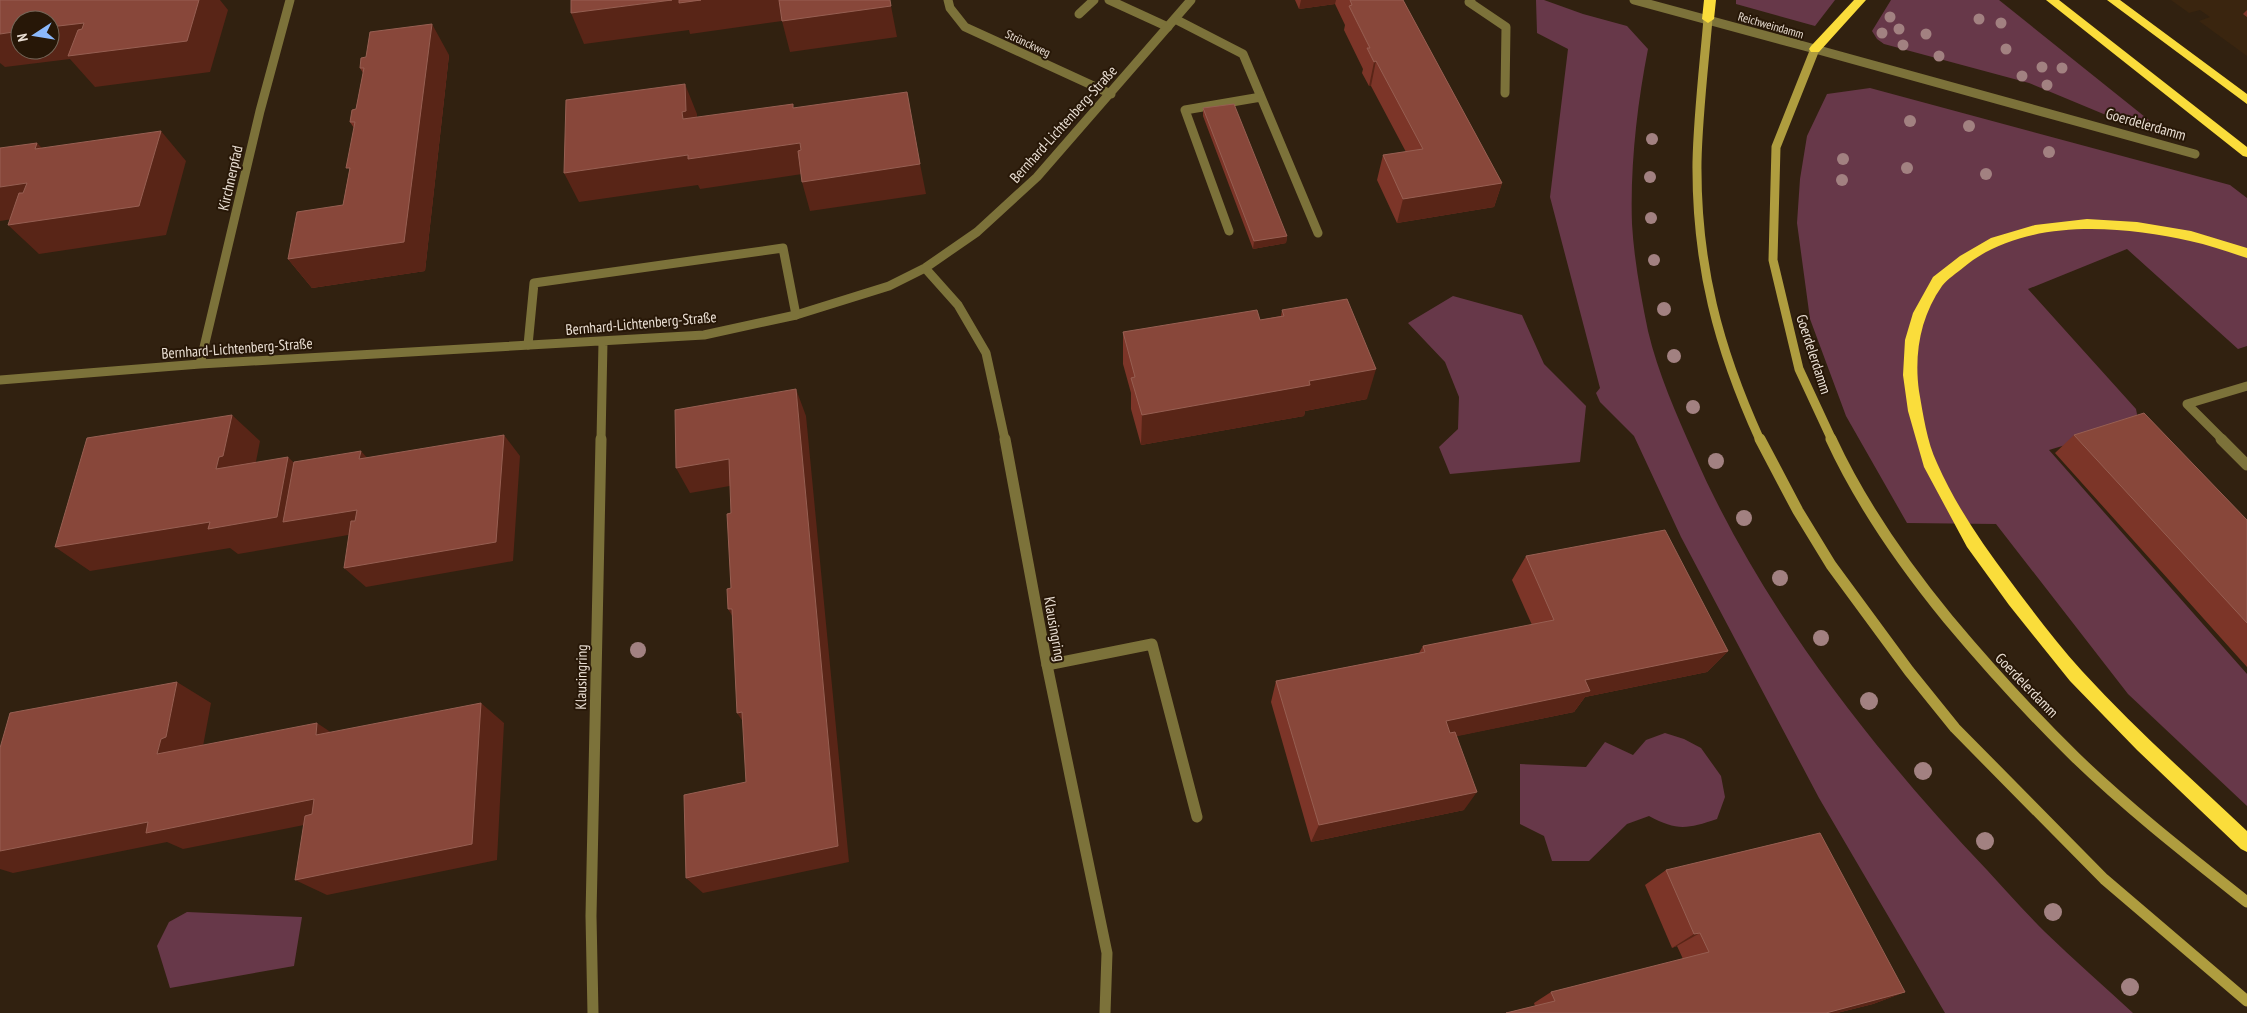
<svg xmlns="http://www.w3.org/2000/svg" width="2247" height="1013" viewBox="0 0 2247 1013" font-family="'PT Sans Narrow',sans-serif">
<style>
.built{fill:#3a250f}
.green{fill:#673849}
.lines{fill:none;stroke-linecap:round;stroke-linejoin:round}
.service-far1{stroke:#7c723a;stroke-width:9}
.service{stroke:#7c723a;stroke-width:11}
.minor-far1{stroke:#7c723a;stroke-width:9}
.minor{stroke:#7c723a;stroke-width:11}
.tertiary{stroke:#7c723a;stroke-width:9}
.secondary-far1{stroke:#af9d3f;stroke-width:9}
.secondary{stroke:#af9d3f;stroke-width:11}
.motorway{fill:#fadd3b;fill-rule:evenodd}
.tree{fill:#a28181}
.wall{fill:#7c3528}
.shaded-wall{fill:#592517}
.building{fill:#88473a;stroke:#975f52}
.labels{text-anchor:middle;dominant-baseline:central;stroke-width:4;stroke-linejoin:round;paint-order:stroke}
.far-street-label{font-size:12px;fill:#eadfd4;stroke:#271707}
.street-label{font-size:15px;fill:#eadfd4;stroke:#271707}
</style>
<rect width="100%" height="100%" fill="#312110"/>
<!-- built -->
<path class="built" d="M2171 0H2247V56L2199 21 2210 17 2200 10 2189 13Z"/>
<!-- green -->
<path class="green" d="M1536 0H1544L1583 14 1627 26 1648 49C1637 105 1630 167 1632 224 1634 259 1641 297 1648 331 1658 373 1676 414 1694 454 1761 607 1872 749 1987 870 2006 891 2025 912 2045 932 2074 960 2104 986 2133 1013H1945L1819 798 1681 537 1634 436 1600 402 1596 393 1600 388 1550 197 1568 49 1537 33Z
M1736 0H1835L1815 26 1736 4Z
M1891 0H1999L2170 137 2142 130 2029 83 1884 44 1877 39 1872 31Z
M1870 88 2230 185 2247 198V346L2238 349 2127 249 2028 289 2136 409 2137 414 2135 424 2049 450 2247 674V806L2128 694 1996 524 1907 523 1846 416 1810 319 1797 223 1800 179 1807 136 1827 94Z
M1453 296 1522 315 1544 364 1586 406 1580 462 1450 474 1439 447 1458 429 1459 397 1445 362 1408 323Z
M1665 733 1684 739 1701 748 1721 776 1725 797 1717 819C1687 829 1677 831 1649 816L1627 824 1589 861H1552L1544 836 1520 824V764L1586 767 1605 742 1633 755 1646 740Z
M187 912 302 917 294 966 170 988 157 946 169 922Z"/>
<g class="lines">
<!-- service-far1 -->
<path class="service-far1" d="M1109 0 1168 27
M1471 0 1469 2 1506 27 1505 93
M1079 14 1094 0
M1175 19 1243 54 1318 233
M1815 49 2195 154
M1229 231 1185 110 1261 97
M528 345 534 283 783 248 796 315
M2223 440 2187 404 2247 386"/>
<!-- service -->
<path class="service" d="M2221 439 2247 465
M1047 665 1152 644 1197 817"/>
<!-- minor-far1 -->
<path class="minor-far1" d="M948 0 950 8 965 27 1111 94
M925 268 958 305 986 353 1005 440
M200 364 260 111 290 0
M0 380 200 364 704 335 796 315 889 286 925 268 977 232 1037 177 1191 0
M601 440 603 342"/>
<!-- minor -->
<path class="minor" d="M1005 439 1047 665 1107 953 1105 1013
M593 1013 591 916 601 439"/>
<!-- tertiary -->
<path class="tertiary" d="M1634 0 1815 49"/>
<!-- secondary-far1 -->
<path class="secondary-far1" d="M1708 19C1704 66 1698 115 1697 162 1696 264 1718 348 1760 440
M1815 49 1776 147 1773 260 1799 369 1832 440"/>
<!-- secondary -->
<path class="secondary" d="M1760 439 1798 511 1831 565 1909 671 1955 728 2104 879 2247 1001
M1831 439C1861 504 1903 564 1948 619 1989 668 2031 714 2076 758 2130 810 2189 856 2247 902"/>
<!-- motorway -->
<path class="motorway" d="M1704 0H1716L1714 19 1708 23 1702 19Z
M1854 0H1866L1819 52H1811L1809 49 1811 46Z
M2046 0H2059L2247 147V157L2243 156Z
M2107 0H2120L2247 94V104Z
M2087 219 2137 222 2191 231 2247 248V258C2228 252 2209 245 2190 241 2119 225 2023 218 1964 267 1957 273 1947 279 1942 286 1920 317 1914 355 1919 391 1923 414 1927 442 1937 463 1955 504 1981 542 2008 578 2031 609 2056 642 2082 671 2134 728 2192 779 2247 831V852L2241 849 2137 750 2070 681 2009 605 1967 547 1924 467 1908 411 1903 375 1905 340 1913 313 1933 277 1960 256 1991 238 2035 225Z"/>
</g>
<!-- trees -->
<g class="tree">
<circle cx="1890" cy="17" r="5.5"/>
<circle cx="1979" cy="19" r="5.5"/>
<circle cx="2001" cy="23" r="5.5"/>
<circle cx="1899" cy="29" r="5.5"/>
<circle cx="1882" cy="33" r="5.5"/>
<circle cx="1926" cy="34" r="5.5"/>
<circle cx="1903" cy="45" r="5.5"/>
<circle cx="2006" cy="49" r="5.5"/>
<circle cx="1939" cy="56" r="5.5"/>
<circle cx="2042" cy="67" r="5.5"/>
<circle cx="2062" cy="68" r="5.5"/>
<circle cx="2022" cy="76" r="5.5"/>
<circle cx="2047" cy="85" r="5.5"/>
<circle cx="1910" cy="121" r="6"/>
<circle cx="1969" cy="126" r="6"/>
<circle cx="1652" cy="139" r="6"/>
<circle cx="2049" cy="152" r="6"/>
<circle cx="1843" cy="159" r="6"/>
<circle cx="1907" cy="168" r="6"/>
<circle cx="1986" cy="174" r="6"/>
<circle cx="1650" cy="177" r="6"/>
<circle cx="1842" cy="180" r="6"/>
<circle cx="1651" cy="218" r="6"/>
<circle cx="1654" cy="260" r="6"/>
<circle cx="1664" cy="309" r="7"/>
<circle cx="1674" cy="356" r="7"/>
<circle cx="1693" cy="407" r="7"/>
<circle cx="1716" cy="461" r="8"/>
<circle cx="1744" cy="518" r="8"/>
<circle cx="1780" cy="578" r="8"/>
<circle cx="1821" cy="638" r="8"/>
<circle cx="638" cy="650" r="8"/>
<circle cx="1869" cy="701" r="9"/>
<circle cx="1923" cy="771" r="9"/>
<circle cx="1985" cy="841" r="9"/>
<circle cx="2053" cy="912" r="9"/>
<circle cx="2130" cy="987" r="9"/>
</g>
<!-- wall -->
<path class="wall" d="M1295 0H1403L1502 183 1494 207 1397 223 1377 180 1383 155 1406 152 1371 86H1369L1362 73 1363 69 1344 30 1345 25 1335 4 1299 9Z
M2247 10V17L2243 14Z
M449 55 425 271 312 288 288 259 343 205 349 172 354 128 350 122 356 109 363 73 360 68Z
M1203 108 1287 236 1286 243 1253 249 1203 116Z
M1282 310 1367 399 1305 411 1304 416 1141 445 1131 409V393L1123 364V332L1260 320 1281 316Z
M2074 435 2247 520V667L2055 453Z
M1526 556 1728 651 1707 672 1585 697 1574 712 1456 736 1464 810 1311 842 1271 702 1276 681 1419 653 1423 646 1532 625 1512 580Z
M1666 870 1905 992 1873 1004 1837 1013H1506L1535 1006 1534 1003 1551 992 1683 959 1677 946 1672 948 1645 885Z"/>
<!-- shaded-wall -->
<path class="shaded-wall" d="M199 0H220L228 10 210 72 95 87 70 59 5 67 0 63V34L20 31V50H50V27Z
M672 0H785L891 6 897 37 790 52 782 21 690 34 689 30 584 44 571 13Z
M1301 0H1336L1335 4 1299 9Z
M432 24 449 55 425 271 312 288 288 259 404 242Z
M1376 61 1371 86H1369L1374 62Z
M685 84 697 114 698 142 683 119 682 112Z
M161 131 186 161 166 235 39 254 8 225Z
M37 143 66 173 35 149Z
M800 143 809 173 700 189 698 185 579 202 564 173 688 155Z
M920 164 926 194 810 211 802 182Z
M27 183 57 212 0 221V187Z
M1502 183 1494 207 1397 223 1403 199Z
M1287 236 1286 243 1253 249 1254 241Z
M1376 369 1367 399 1305 411 1304 416 1141 445 1142 415 1309 381Z
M796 389 806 416 849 862 703 893 686 878 838 846Z
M232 415 260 441 252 482 216 469 219 457Z
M504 435 520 456 513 561 366 587 344 568Z
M361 451 380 472 359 459Z
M288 457 315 483 357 510 377 530 238 554 230 548 90 571 55 547Z
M729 459 741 484 690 493 676 468Z
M728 609H732L742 632Z
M1728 651 1707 672 1585 697 1574 712 1434 741 1446 721 1585 680Z
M177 682 211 703 201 757 157 754 161 739Z
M481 703 504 723 497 860 327 895 295 880Z
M742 712 751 733 737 713Z
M317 723 347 743 316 735Z
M1477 792 1464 810 1311 842 1319 825Z
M314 799 344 817 183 849 167 842 13 873 0 869V851L148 822Z
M1700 933 1677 946 1672 948 1694 934Z
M1905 992 1873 1004 1837 1013H1826Z"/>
<!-- building -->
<path class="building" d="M0 0H199L187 41 68 56 78 30 82 29 84 23 50 27V20H20V31L0 34Z
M571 0H672L571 13Z
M679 0H701L679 3Z
M779 0H890L891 6 782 21Z
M1350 0H1403L1502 183 1403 199 1383 155 1423 149 1376 61 1374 62 1367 48H1370L1349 6 1352 5Z
M432 24 404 242 288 259 297 212 343 205 350 168H346L355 122H350L352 110 356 109 364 68H360L361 58 366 57 370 32Z
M685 84 686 111 682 112 683 119 793 104V108L907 92 920 164 802 182 798 151 801 150 800 143 688 159V155L564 173 566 100Z
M1234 104 1287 236 1254 241 1203 108Z
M161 131 139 206 8 225 19 193H23L27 183 0 187V148L37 143 35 149Z
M1347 299 1376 369 1309 381 1310 385 1142 415 1131 378 1135 377 1123 332 1257 310 1260 320 1284 316 1282 310Z
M796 389 838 846 686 878 684 795 746 782 742 712 737 713 732 609H728L727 589 731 588 727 514 731 513 729 459 676 468 675 410Z
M2144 413 2247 520V623L2074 435Z
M232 415 223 456 219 457 216 469 288 457 277 517 208 529 210 522 55 547 87 438Z
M504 435 496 542 344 568 351 521H355L357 510 283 522 294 462 361 451 359 459Z
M1665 530 1728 651 1585 680 1590 691 1446 721 1450 733 1455 732 1477 792 1319 825 1276 681 1425 652 1423 646 1554 620 1526 556Z
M177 682 166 737 161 739 157 754 317 723 316 735 481 703 472 844 295 880 305 816 312 814 314 799 146 833 148 822 0 851V748L10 713Z
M1820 833 1905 992 1826 1013H1506L1555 1001 1551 992 1709 952 1700 933 1694 934 1666 870Z"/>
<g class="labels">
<!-- far-street labels -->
<g class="far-street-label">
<text transform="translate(1771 25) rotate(16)">Reichweindamm</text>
<text transform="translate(1028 43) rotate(25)">Strünckweg</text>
</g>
<!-- street labels -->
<g class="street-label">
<text transform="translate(1063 124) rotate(-48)">Bernhard-Lichtenberg-Straße</text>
<text transform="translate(2146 124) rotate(16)">Goerdelerdamm</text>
<text transform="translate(230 178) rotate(-77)">Kirchnerpfad</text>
<text transform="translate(641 323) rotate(-5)">Bernhard-Lichtenberg-Straße</text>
<text transform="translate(237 348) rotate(-4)">Bernhard-Lichtenberg-Straße</text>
<text transform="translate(1814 354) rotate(72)">Goerdelerdamm</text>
<text transform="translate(1055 629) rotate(80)">Klausingring</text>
<text transform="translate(581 677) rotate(-89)">Klausingring</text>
<text transform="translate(2027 685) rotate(46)">Goerdelerdamm</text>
</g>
</g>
<!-- north arrow -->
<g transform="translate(35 35) rotate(258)"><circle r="24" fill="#271707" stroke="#756759"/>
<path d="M0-4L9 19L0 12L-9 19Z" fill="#8cb9fc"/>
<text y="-8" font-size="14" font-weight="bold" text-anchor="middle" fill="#eadfd4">N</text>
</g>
</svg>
